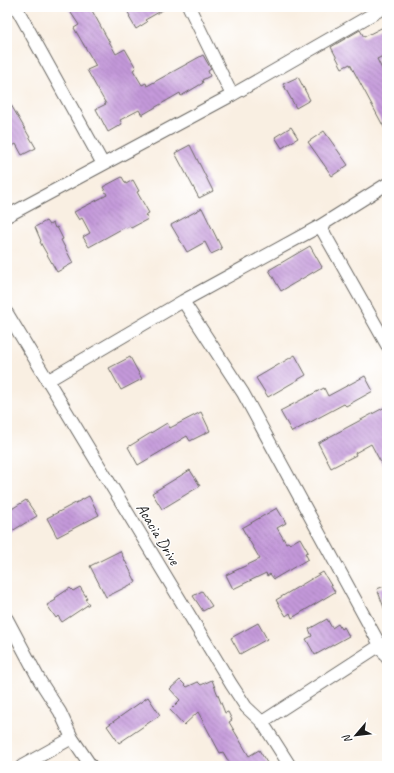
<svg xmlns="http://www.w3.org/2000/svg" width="394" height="773" viewBox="0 0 394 773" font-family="Caveat,sans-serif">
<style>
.building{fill:url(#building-back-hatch)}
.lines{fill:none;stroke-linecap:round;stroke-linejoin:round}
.minor-casing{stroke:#696661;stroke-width:14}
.minor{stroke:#fff;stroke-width:12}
.labels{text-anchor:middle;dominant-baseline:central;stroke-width:3;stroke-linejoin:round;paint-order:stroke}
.street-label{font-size:16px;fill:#1c1c1c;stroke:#fff}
</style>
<defs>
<pattern id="building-back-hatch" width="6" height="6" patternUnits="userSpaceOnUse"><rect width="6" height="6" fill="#c499da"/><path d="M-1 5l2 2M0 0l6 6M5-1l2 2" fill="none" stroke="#9e7cb0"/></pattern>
</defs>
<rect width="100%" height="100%" fill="#fff"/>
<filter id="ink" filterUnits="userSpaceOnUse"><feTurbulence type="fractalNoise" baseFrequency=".025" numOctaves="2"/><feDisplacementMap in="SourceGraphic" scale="8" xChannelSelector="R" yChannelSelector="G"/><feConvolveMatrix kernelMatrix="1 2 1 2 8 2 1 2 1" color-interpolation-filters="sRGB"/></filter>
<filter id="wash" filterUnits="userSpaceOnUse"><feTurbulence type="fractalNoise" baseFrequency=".012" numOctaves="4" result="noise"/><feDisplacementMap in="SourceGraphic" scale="16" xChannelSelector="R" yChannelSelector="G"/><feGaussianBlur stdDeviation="0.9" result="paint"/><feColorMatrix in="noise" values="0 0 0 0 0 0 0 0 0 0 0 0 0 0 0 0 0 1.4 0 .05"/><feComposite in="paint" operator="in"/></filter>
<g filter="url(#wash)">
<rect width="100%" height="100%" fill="#f9efe2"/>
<g id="blocks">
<!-- building -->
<path class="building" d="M67 7H90L116 54 125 49 136 68 133 70 142 85 146 83 147 86 203 55 211 69 208 71 210 76 202 80 203 83 181 96 180 93 142 115 139 110 120 120 122 124 108 132 96 109 106 104 87 70 96 66 74 28 79 25Z
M125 7H168L145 20 147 22 136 29 129 17 130 16Z
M387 25V54L377 59 387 79V133L350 64 342 68 331 47 360 30 364 37Z
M298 77 310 100 296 108 283 84Z
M7 98 36 148 22 155 16 144 7 149Z
M291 127 298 138 282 148 275 137Z
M324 131 348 165 332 176 308 142Z
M190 145 213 191 199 198 175 153Z
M122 177 126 184 133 180 139 191 137 192 149 213 145 215 148 219 131 228 130 226 126 228 125 227 89 247 83 237 90 233 82 218 79 220 74 212 107 195 103 187Z
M202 208 222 249 211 254 205 242 187 252 171 225Z
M46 221 49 225 53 223 55 228 57 227 63 239 61 240 73 263 57 272 40 242 41 241 35 227Z
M310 246 322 267 281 291 269 270Z
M295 355 306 375 268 397 256 378Z
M130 357 142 379 121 390 109 368Z
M365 376 373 391 346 406 344 404 292 432 280 411 324 388 328 396Z
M387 406V474L371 444 355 453 356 455 331 468 318 443Z
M201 412 210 431 190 441 187 436 138 465 128 447 167 423 170 428Z
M190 470 200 486 162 509 152 493Z
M89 496 99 515 57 537 47 518Z
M26 500 37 516 7 534V512Z
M277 508 286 523 277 528 286 543 288 542 290 544 300 538 308 552 305 553 308 559 274 579 270 574 267 576 266 573 233 589 226 575 260 559 242 528Z
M120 551 136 582 106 597 90 566Z
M323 572 335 592 292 618 290 613 286 616 276 600Z
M387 585V613H386L377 589Z
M80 587 87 598 85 599 89 604 62 622 58 616 56 618 47 605 56 600 55 598 70 588 73 591Z
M202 591 212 606 203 611 193 596Z
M327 619 332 628 338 624 341 629 344 627 349 636 315 655 306 639 312 636 309 629Z
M258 623 267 639 240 654 231 638Z
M180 680 187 687 198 682 201 685 212 680 225 713 228 712 232 720 229 722 249 756 259 750 269 766H231L223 752 220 753 198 712 184 725 170 710 180 700 170 689Z
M148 697 160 715 119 743 107 726Z"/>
</g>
</g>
<g filter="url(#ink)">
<use href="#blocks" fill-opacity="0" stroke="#696661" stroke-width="1"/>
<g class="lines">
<!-- minor casing -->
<g class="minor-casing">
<path id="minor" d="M16 7 103 164
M189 7 232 95
M7 216 232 95 385 7
M320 226 387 345
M183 301 243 393 387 658
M7 313 231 684 246 707 262 722 290 766
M47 381 183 301 320 226 387 184
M7 619 40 681 60 712 72 738
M262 722 379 646
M22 766 72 738 91 766"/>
</g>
<!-- minor -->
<use href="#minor" class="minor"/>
</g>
</g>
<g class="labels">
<!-- street labels -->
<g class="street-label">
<text transform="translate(158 534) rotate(59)">Acacia Drive</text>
</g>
</g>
<!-- margin -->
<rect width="394" height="773" fill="none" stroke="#fff" stroke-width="24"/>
<!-- north arrow -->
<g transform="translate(356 735) rotate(242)" stroke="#ffffff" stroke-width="3" paint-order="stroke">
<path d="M0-3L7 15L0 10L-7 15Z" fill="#1c1c1c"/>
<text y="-6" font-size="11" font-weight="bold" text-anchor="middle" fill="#1c1c1c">N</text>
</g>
</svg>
